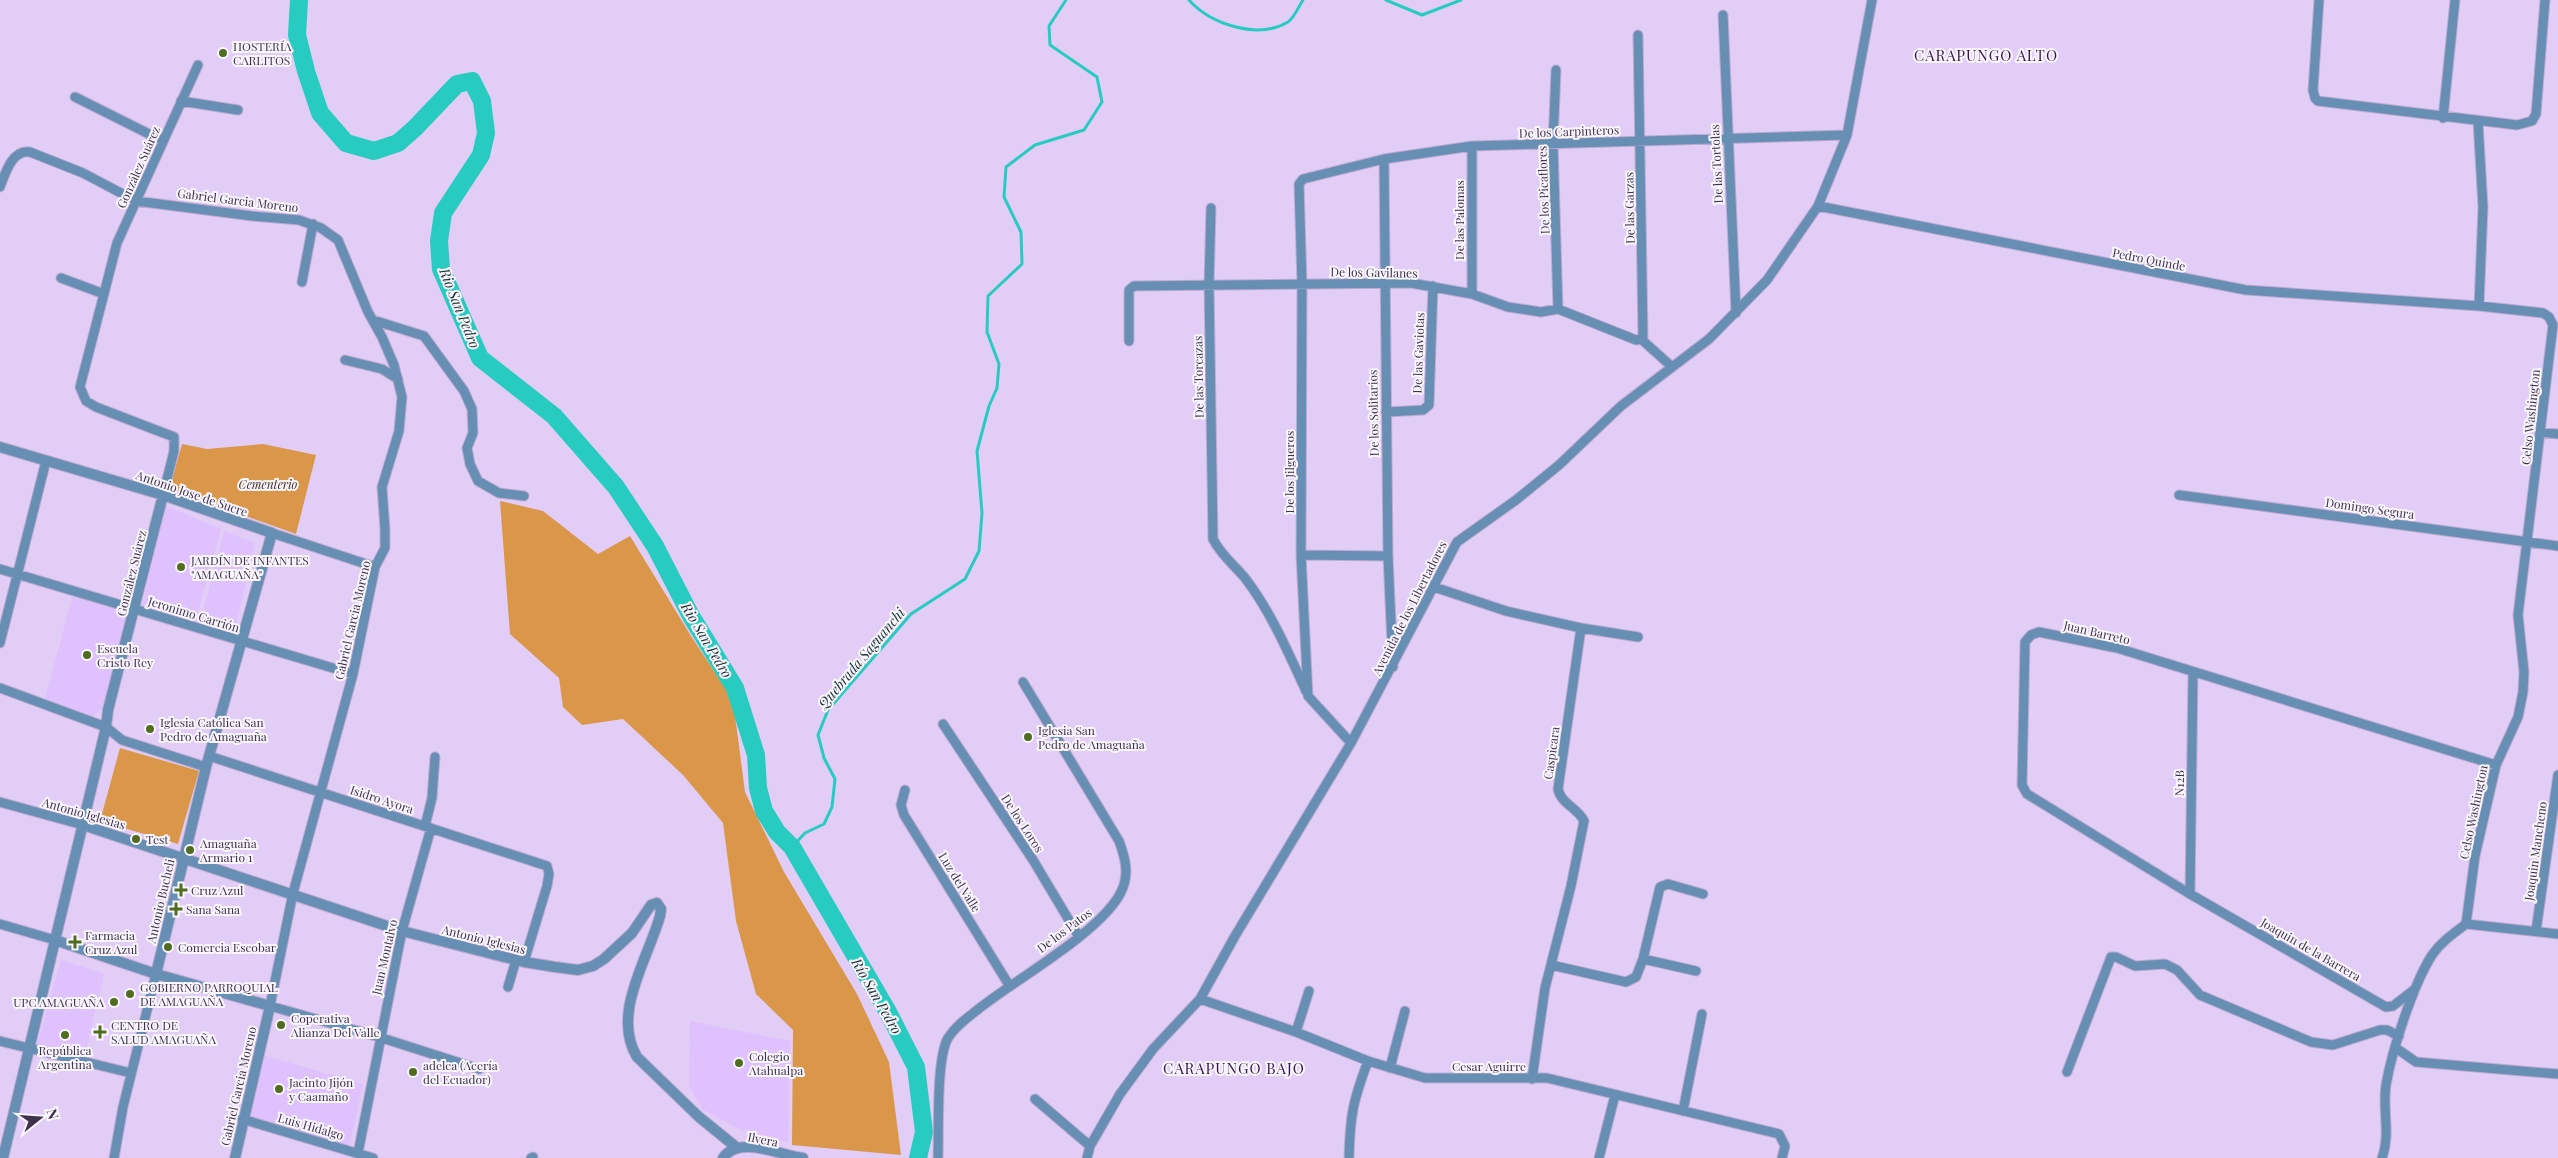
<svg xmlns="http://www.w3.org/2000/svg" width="2558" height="1158" viewBox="0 0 2558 1158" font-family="'Playfair Display',serif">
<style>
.built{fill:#dfc1fe}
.green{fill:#da974a}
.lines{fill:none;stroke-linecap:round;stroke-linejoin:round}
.stream{stroke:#27cbbf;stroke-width:3}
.river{stroke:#27cbbf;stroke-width:18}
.minor-casing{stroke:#beabd1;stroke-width:11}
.tertiary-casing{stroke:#beabd1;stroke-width:12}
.minor{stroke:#678fb4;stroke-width:9}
.tertiary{stroke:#678fb4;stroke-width:10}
.poi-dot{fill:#506c1f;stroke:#faf6fe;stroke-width:2}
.labels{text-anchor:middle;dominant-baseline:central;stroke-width:4;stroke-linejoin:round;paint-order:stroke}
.poi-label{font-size:12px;fill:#3f314c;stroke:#faf6fe;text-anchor:start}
.street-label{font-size:12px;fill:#3f314c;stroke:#faf6fe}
.park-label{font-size:12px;font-style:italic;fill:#41301f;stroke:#faf6fe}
.water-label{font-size:14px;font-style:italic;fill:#11302d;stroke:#faf6fe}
.quarter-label{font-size:15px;letter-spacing:1px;fill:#36164e;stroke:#faf6fe}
</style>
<rect width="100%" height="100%" fill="#e2cdf7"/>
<!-- built -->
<path class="built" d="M166 506 221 529 195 622 142 606Z
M224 531 255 543 234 633 201 619Z
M73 595 129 612 106 705 92 717 45 698Z
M61 960 104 974 84 1060 36 1048Z
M690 1021 790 1041 788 1143 735 1127 702 1109 689 1085Z
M262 1055 363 1084 349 1147 248 1117Z"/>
<!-- green -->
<path class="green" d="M182 444 207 449 263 444 316 455 296 534 176 491 171 483Z
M500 501 543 511 598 554 630 536 691 636 733 700 745 792 784 872 857 994 889 1062 901 1155 792 1145 793 1030 756 994 736 921 723 823 683 775 623 719 582 725 563 707 559 678 510 634Z
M120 748 199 771 178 844 100 821Z"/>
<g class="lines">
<!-- stream -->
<path class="stream" d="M1189 0C1210 24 1258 40 1288 22 1294 18 1299 6 1303 0
M1386 0 1422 15 1461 0
M792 847 805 833 824 824 832 807 835 779 824 758 818 735 828 710 911 614 965 579 979 551 982 513 977 451 989 406 997 388 999 364 987 332 988 296 1022 264 1021 232 1004 197 1006 167 1035 145 1084 130 1102 102 1097 77 1050 45 1049 26 1066 0"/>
<!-- river -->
<path class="river" d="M299 0 297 35 306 71 320 113 346 143 374 151 398 143 415 128 457 84 472 81 482 101 486 133 481 155 443 213 439 241 441 269 480 358 554 416 616 487 655 546 691 616 735 688 756 755 758 788 764 811 777 832 792 847 888 1012 916 1067 924 1132 918 1158"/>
<!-- minor casing -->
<g class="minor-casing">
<path id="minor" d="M2319 0 2313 90 2315 98 2318 101 2517 125 2532 121 2536 114 2545 0
M1723 15 1736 313
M1638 35 1643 337 1641 339 1671 366
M1556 70 1553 143 1558 309
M75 97 163 141
M181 101 238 110
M2443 118 2455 0
M2478 122 2483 207 2479 306
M1384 159 1388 556 1393 667
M0 187C5 174 12 149 30 152L83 173 136 201 252 216 299 220 321 228 338 240 368 312 382 337 394 365 402 397 399 431 382 487 385 529V548L375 567 353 674 293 893 270 1006 379 1037 479 1069
M1818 206 2246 290 2479 306 2543 313 2549 317 2553 325 2518 615 2524 672 2523 692 2518 717 2496 765 2475 856 2466 924C2454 933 2441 942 2432 955 2413 985 2392 1050 2386 1085 2382 1110 2391 1134 2382 1158
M1211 208 1209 285 1213 539C1221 555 1234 565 1245 578 1271 612 1288 652 1306 691
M61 278 104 294
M302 282 313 224
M1472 294V146
M373 320 424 336 464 391 472 409 473 433 467 448 470 464 478 481 499 493 524 496
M1129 341V290L1134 286 1411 283 1472 294 1508 307 1541 312 1558 309 1636 340 1641 339
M345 360 382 369 398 379
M1386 412 1423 410 1429 405 1433 286
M2540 432 2558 434
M163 495 174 451V437L96 407 86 401 80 387 117 243 198 65
M2179 495 2558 546
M272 533 375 567
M1301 555 1388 556
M0 569 353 674
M1434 587 1506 611 1581 628 1558 789C1561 804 1578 808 1584 821L1571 886 1545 988 1532 1079
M1581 628 1638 637
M0 643 46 461
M0 688 106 727 122 740 206 767
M943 724 1033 860 1079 937
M1351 743 1308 696 1301 555 1302 284 1299 184 1303 179 1384 159 1472 146 1847 135
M209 756 547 866 549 874 547 886 524 962
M905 790 901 805 904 815 1009 985
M0 802 83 825
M425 826 432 798 435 757
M2190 894 2193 673
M0 924 55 940
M2466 924 2558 934
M2536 931 2558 775
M1643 959 1660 887 1668 884 1703 894
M1551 965 1626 982 1636 977 1643 959 1696 971
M508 987 516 960
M2415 989 2393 1006 2386 1007 2190 894 2027 794 2022 785 2025 642 2031 635 2039 632 2117 648 2496 765
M1200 999 1296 1032 1368 1061 1425 1078H1547L1779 1134 1785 1146 1782 1158
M1296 1032 1309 991
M0 1041 131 1073
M2396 1048 2416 1062 2558 1074
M1390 1068 1405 1011
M2067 1072 2111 957H2116L2135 966 2165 964 2177 970 2200 995 2311 1042 2333 1045 2380 1030H2387L2399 1036
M1035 1099 1090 1146
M1683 1111 1702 1014
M242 1119 373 1158
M358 1153 402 931 431 828
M114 1158 123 1107 156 974
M531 1158 533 1157
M938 1158C939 1131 936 1059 948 1038 956 1025 970 1016 981 1007 1018 978 1102 931 1121 892 1130 875 1125 857 1119 841L1023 682
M1087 1158 1090 1146 1120 1094 1153 1049 1200 999 1235 936 1351 743 1457 542 1516 500 1559 465 1621 406 1709 339 1767 280 1818 206 1847 135 1872 0
M1349 1158C1350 1115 1353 1101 1368 1061
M1599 1158 1615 1095"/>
</g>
<!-- tertiary casing -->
<g class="tertiary-casing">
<path id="tertiary" d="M0 447 163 495 272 533 206 767 156 974
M83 825 402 931 524 962 555 967 578 970 593 966 604 959 632 933 651 905 657 903 661 909 660 916C648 959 611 1014 637 1057L699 1117 736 1147
M55 940 156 974 270 1006 235 1158
M3 1158 106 727 108 710 163 495
M723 1158C739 1135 780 1155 803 1158"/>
</g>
<!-- minor -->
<use href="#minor" class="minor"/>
<!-- tertiary -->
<use href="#tertiary" class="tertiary"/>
</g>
<!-- markers -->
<g class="poi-dot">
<circle cx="223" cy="53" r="5"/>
<circle cx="181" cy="567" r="5"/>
<circle cx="87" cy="655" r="5"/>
<circle cx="150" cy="729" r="5"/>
<circle cx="1028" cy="737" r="5"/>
<circle cx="136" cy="839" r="5"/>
<circle cx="190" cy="850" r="5"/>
<path d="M178.5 882.5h5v5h5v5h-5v5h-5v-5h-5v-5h5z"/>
<path d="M173.5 901.5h5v5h5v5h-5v5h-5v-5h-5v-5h5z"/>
<path d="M72.5 934.5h5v5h5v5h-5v5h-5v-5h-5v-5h5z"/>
<circle cx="168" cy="947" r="5"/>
<circle cx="130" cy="994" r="5"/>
<circle cx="114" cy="1002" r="5"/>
<circle cx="281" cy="1025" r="5"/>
<path d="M97.5 1024.5h5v5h5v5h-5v5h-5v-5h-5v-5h5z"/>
<circle cx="65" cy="1035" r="5"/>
<circle cx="739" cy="1063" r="5"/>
<circle cx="413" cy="1072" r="5"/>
<circle cx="279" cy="1089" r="5"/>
</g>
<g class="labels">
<!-- poi labels -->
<g class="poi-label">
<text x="233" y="46">HOSTERÍA<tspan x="233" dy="14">CARLITOS</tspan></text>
<text x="191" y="560">JARDÍN DE INFANTES<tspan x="191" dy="14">"AMAGUAÑA"</tspan></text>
<text x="97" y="648">Escuela<tspan x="97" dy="14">Cristo Rey</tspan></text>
<text x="160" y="722">Iglesia Católica San<tspan x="160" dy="14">Pedro de Amaguaña</tspan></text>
<text x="1038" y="730">Iglesia San<tspan x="1038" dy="14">Pedro de Amaguaña</tspan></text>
<text x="146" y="839">Test</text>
<text x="200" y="843">Amaguaña<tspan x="200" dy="14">Armario 1</tspan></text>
<text x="191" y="890">Cruz Azul</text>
<text x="186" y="909">Sana Sana</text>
<text x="85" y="935">Farmacia<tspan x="85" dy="14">Cruz Azul</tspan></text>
<text x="178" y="947">Comercia Escobar</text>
<text x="140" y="987">GOBIERNO PARROQUIAL<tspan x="140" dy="14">DE AMAGUAÑA</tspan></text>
<text x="104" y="1002" text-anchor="end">UPC AMAGUAÑA</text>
<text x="291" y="1018">Coperativa<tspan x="291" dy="14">Alianza Del Valle</tspan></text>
<text x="111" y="1025">CENTRO DE<tspan x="111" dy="14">SALUD AMAGUAÑA</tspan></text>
<text x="65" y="1050" text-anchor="middle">República<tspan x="65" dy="14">Argentina</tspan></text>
<text x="749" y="1056">Colegio<tspan x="749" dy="14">Atahualpa</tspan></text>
<text x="423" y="1065">adelca (Acería<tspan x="423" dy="14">del Ecuador)</tspan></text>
<text x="289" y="1082">Jacinto Jijón<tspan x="289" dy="14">y Caamaño</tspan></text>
</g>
<!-- street labels -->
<g class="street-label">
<text transform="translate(1569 131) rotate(-2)">De los Carpinteros</text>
<text transform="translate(1716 164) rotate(-93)">De las Tortolas</text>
<text transform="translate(138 167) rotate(-66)">González Suárez</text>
<text transform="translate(1543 190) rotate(-92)">De los Picaflores</text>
<text transform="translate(238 200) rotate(7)">Gabriel Garcia Moreno</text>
<text transform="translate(1629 208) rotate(-91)">De las Garzas</text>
<text transform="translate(1459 220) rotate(-90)">De las Palomas</text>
<text transform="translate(2149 259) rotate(11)">Pedro Quinde</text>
<text transform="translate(1374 272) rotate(1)">De los Gavilanes</text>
<text transform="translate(1418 353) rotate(-88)">De las Gaviotas</text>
<text transform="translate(1198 377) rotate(-91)">De las Torcazas</text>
<text transform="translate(1373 413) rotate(-91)">De los Solitarios</text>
<text transform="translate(2530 417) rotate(-84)">Celso Washington</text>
<text transform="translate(1289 472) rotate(-90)">De los Jilgueros</text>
<text transform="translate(192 493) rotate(19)">Antonio Jose de Sucre</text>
<text transform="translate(2370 508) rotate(8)">Domingo Segura</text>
<text transform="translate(131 573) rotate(-76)">González Suárez</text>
<text transform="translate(1409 608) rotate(-63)">Avenida de los Libertadores</text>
<text transform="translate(194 614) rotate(17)">Jeronimo Carrión</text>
<text transform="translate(352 620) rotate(-77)">Gabriel Garcia Moreno</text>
<text transform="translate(2097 632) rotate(13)">Juan Barreto</text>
<text transform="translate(1551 753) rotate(-82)">Caspicara</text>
<text transform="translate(2179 783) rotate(-89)">N12B</text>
<text transform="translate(382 799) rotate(18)">Isidro Ayora</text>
<text transform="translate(2473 812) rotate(-78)">Celso Washington</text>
<text transform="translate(84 813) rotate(16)">Antonio Iglesias</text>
<text transform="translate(1023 823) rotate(57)">De los Loros</text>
<text transform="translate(2535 851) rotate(-82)">Joaquin Mancheno</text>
<text transform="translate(960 882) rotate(58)">Luz del Valle</text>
<text transform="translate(160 901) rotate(-77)">Antonio Bucheli</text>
<text transform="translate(1064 930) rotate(-37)">De los Patos</text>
<text transform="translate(484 939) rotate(14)">Antonio Iglesias</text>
<text transform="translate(2311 949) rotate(30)">Joaquin de la Barrera</text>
<text transform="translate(384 957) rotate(-77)">Juan Montalvo</text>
<text x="1489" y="1066">Cesar Aguirre</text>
<text transform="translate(238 1086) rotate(-77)">Gabriel Garcia Moreno</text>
<text transform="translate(311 1126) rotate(16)">Luis Hidalgo</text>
<text transform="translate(763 1139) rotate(11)">Ilvera</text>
</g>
<!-- park labels -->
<g class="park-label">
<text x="268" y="484">Cementerio</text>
</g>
<!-- water labels -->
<g class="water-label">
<text transform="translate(460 308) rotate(68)">Rio San Pedro</text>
<text transform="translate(707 640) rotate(59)">Rio San Pedro</text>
<text transform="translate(861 658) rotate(-50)">Quebrada Saguanchi</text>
<text transform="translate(877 996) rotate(60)">Río San Pedro</text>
</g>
<!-- quarter labels -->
<g class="quarter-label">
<text x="1986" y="55">CARAPUNGO ALTO</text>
<text x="1234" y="1068">CARAPUNGO BAJO</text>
</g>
</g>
<!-- north arrow -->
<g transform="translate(40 1118) rotate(73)" stroke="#faf6fe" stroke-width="4" paint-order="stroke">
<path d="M0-4L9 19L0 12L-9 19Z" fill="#3f314c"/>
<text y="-8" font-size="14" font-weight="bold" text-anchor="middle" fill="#3f314c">N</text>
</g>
</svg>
